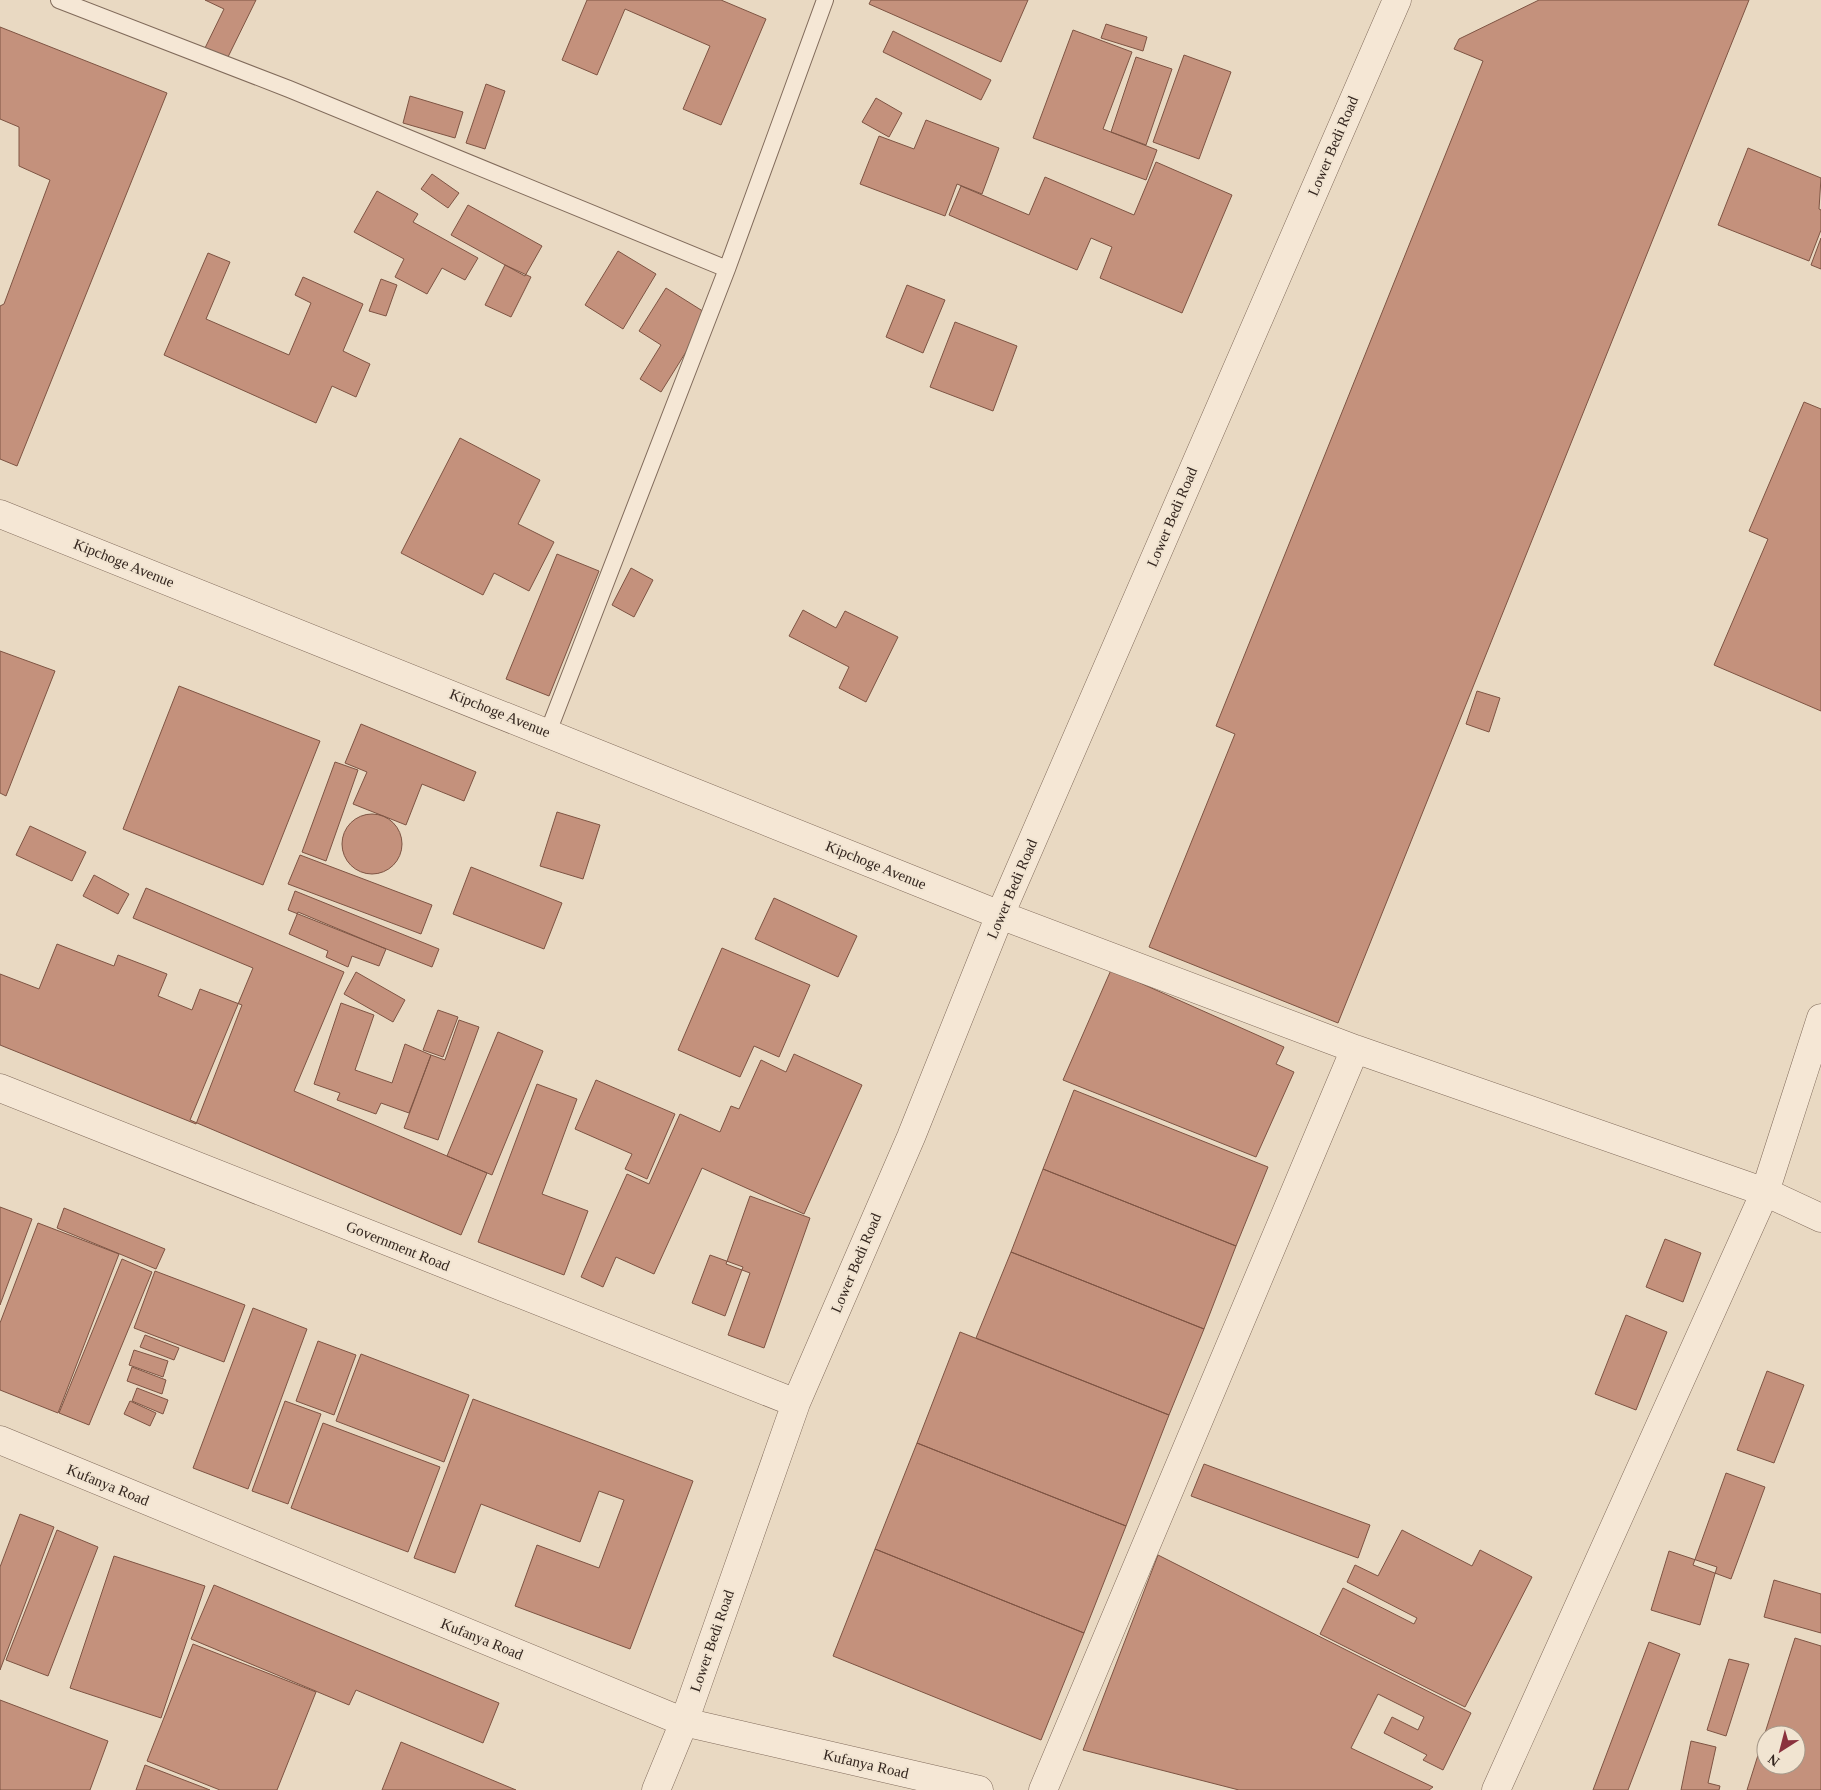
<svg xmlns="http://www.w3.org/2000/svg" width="1821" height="1790" viewBox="0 0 1821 1790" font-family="'Times New Roman',serif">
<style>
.building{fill:#c4917c;stroke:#7e5443;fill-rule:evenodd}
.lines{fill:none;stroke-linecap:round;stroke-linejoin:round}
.service-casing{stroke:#816b5b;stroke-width:18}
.minor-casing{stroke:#816b5b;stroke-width:29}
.service{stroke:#f5e7d5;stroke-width:16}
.minor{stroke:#f5e7d5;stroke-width:28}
.labels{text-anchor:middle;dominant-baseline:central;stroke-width:4;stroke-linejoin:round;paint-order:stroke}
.street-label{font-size:15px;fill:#33251e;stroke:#f1e4d1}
</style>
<rect width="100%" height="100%" fill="#e9d9c2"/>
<!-- building -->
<path class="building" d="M205 0H256L227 59 205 48 224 9Z
M587 0H721L766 19 721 125 683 109 710 46 625 9 597 75 562 60Z
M871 0H1028L1001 62 869 4Z
M1539 0H1749L1338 1023 1149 947 1235 734 1216 726 1483 61 1454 49 1459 39Z
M1106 24 1147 37 1143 51 1101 38Z
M0 27 167 93 17 466 0 459V306L4 304 50 180 19 166V127L0 119Z
M1073 30 1132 52 1103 129 1157 150 1146 180 1033 138Z
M893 31 991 80 981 100 883 52Z
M1184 55 1231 72 1199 159 1153 142Z
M1136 57 1172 69 1146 145 1111 132Z
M486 84 505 91 485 149 466 143Z
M410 96 463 112 455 138 403 123Z
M876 98 902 113 889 137 862 122Z
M926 120 999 148 982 194 957 184 945 216 860 184 879 136 914 149Z
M1748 148 1821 178 1819 209 1821 210V230L1809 261 1718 225Z
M1156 162 1232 195 1182 313 1100 278 1112 247 1091 238 1077 270 949 215 961 186 1029 215 1045 177 1134 215Z
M432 174 459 193 448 208 421 189Z
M377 191 418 214 413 222 478 258 465 280 442 268 427 294 395 277 404 259 354 232Z
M468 205 542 246 525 276 451 235Z
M1821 238V269L1811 265Z
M618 251 656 274 623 329 585 305Z
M208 253 230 262 206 319 289 355 311 303 295 295 303 277 363 304 343 351 370 364 356 397 332 386 316 423 164 355Z
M505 265 531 277 511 317 485 305Z
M381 279 397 285 386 316 369 311Z
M907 285 945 300 923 353 886 337Z
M666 288 709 315 661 392 640 379 661 345 639 331Z
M955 322 1017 346 993 411 930 387Z
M1804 402 1821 409V711L1714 665 1768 539 1749 531Z
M460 438 540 480 518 524 554 542 529 591 494 573 483 595 401 553Z
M557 554 599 571 549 696 506 679Z
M631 568 653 580 634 617 612 605Z
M803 610 836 628 845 611 898 637 866 702 839 688 849 667 789 636Z
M0 651 55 671 6 796 0 793Z
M179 686 320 741 263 885 123 829Z
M1477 691 1500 698 1489 732 1466 724Z
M361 724 476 772 464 801 422 784 406 825 353 804 367 772 345 763Z
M335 762 358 770 326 861 302 852Z
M557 812 600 825 583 879 540 866Z
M342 844a30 30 0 1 1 60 0a30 30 0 1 1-60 0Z
M30 826 86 852 72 881 16 855Z
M300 855 432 905 421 934 288 884Z
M471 867 562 903 544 949 453 914Z
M94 875 129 894 118 914 83 896Z
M146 888 344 972 294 1091 487 1173 461 1235 190 1120 253 968 133 918Z
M295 891 439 949 432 967 288 910Z
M774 898 857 936 838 977 755 939Z
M298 912 386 949 379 966 352 956 348 967 326 957 328 951 289 934Z
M57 944 114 966 118 955 167 974 158 996 192 1010 200 989 242 1005 196 1124 0 1045V974L39 989Z
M722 948 810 985 779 1057 754 1046 740 1077 678 1050Z
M1111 970 1284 1047 1276 1064 1294 1072 1256 1157 1063 1080Z
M356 972 405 1000 393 1022 344 994Z
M341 1003 374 1015 355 1070 392 1083 405 1044 431 1055 409 1113 381 1103 376 1114 337 1100 340 1093 314 1084Z
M438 1010 458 1017 443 1057 423 1050Z
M459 1020 479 1027 438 1140 404 1128 431 1055 445 1060Z
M498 1032 543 1051 492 1175 447 1156Z
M794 1054 862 1085 804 1214 702 1168 654 1274 616 1257 603 1287 581 1277 627 1174 649 1184 680 1114 720 1132 731 1106 739 1109 761 1060 786 1072Z
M596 1080 675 1114 647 1179 625 1169 632 1154 575 1129Z
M537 1084 577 1099 542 1194 588 1211 564 1275 478 1242Z
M1074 1090 1268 1167 1236 1246 1043 1169Z
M1043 1169 1236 1246 1204 1329 1011 1252Z
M750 1196 810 1218 764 1348 728 1335 750 1273 726 1264Z
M0 1207 32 1219 0 1305Z
M64 1208 165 1249 156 1269 57 1228Z
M38 1223 119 1254 58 1413 0 1390V1323Z
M1665 1239 1701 1253 1683 1302 1646 1287Z
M1011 1252 1204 1329 1169 1415 976 1338Z
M710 1255 743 1267 725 1316 692 1303Z
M122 1259 152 1272 89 1425 59 1413Z
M155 1271 245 1305 224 1362 134 1328Z
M253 1308 307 1329 248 1489 193 1468Z
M1626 1315 1667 1332 1636 1410 1595 1394Z
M960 1332 1169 1415 1126 1526 917 1443Z
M145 1335 179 1348 174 1360 140 1347Z
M318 1341 356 1355 334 1415 296 1401Z
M134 1350 168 1361 163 1377 129 1365Z
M361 1354 469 1395 444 1462 336 1421Z
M132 1367 166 1380 162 1394 127 1381Z
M1767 1371 1804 1385 1774 1463 1737 1450Z
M137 1388 168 1400 163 1414 132 1401Z
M473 1399 693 1481 630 1649 515 1606 537 1545 599 1568 624 1500 599 1491 580 1542 481 1504 455 1573 414 1558Z
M130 1401 156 1413 150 1426 124 1414Z
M285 1401 321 1414 288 1504 252 1491Z
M323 1423 440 1467 408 1552 291 1508Z
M917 1443 1126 1526 1084 1633 875 1549Z
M1204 1464 1370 1525 1358 1558 1191 1496Z
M1726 1473 1765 1487 1731 1579 1693 1565Z
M20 1514 54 1527 0 1670V1567Z
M57 1530 98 1547 48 1676 6 1660Z
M1402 1530 1472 1566 1480 1550 1532 1577 1465 1707 1320 1634 1343 1588 1414 1624 1417 1618 1347 1582 1355 1565 1378 1576Z
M875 1549 1084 1633 1041 1740 833 1656Z
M1669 1551 1717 1567 1700 1625 1651 1610Z
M1158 1555 1471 1713 1443 1770 1423 1760 1427 1755 1384 1733 1392 1717 1418 1730 1424 1717 1378 1694 1351 1748 1433 1787 1429 1790H1239L1083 1750Z
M114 1556 205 1586 161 1718 70 1688Z
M1774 1580 1821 1594V1633L1764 1617Z
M214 1585 499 1703 483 1743 356 1690 349 1705 191 1639Z
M1795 1638 1821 1646V1790H1747ZM1766 1735H1796V1765H1766Z
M1649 1642 1680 1654 1628 1790H1593Z
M193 1644 316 1692 277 1790H220L147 1761Z
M1729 1659 1749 1664 1726 1736 1707 1730Z
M0 1700 108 1741 90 1790H0Z
M1691 1741 1716 1747 1708 1783 1720 1786 1719 1790H1681Z
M401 1742 516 1790H382Z
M145 1765 210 1790H136Z"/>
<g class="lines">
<!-- service casing -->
<g class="service-casing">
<path id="service" d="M59 0 289 89 727 269
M548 732 727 269 825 0"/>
</g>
<!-- minor casing -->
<g class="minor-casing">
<path id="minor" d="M0 514 1000 915 1355 1049 1765 1192 1821 1218
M0 1088 796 1403
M0 1440 684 1722 979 1790
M656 1790 684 1722 796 1403 911 1137 1000 915 1397 0
M1043 1790 1355 1049
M1496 1790 1765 1192 1821 1018"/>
</g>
<!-- service -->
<use href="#service" class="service"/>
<!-- minor -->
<use href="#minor" class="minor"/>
</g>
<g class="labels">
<!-- street labels -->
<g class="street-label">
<text transform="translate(1333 146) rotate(-67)">Lower Bedi Road</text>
<text transform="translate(1172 517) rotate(-67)">Lower Bedi Road</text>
<text transform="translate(124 563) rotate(22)">Kipchoge Avenue</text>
<text transform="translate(500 713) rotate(22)">Kipchoge Avenue</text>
<text transform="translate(876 865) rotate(22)">Kipchoge Avenue</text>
<text transform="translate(1012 889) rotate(-67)">Lower Bedi Road</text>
<text transform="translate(398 1246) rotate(22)">Government Road</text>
<text transform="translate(856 1263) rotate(-67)">Lower Bedi Road</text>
<text transform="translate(108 1485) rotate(22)">Kufanya Road</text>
<text transform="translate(482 1639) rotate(22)">Kufanya Road</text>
<text transform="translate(712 1641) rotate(-71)">Lower Bedi Road</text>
<text transform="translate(866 1764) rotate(13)">Kufanya Road</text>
</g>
</g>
<!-- north arrow -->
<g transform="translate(1781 1750) rotate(216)"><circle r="24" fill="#f1e4d1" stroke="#a59889"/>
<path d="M0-4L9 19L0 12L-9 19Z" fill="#8a313d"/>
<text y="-8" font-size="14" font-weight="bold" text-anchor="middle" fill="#33251e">N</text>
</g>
</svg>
